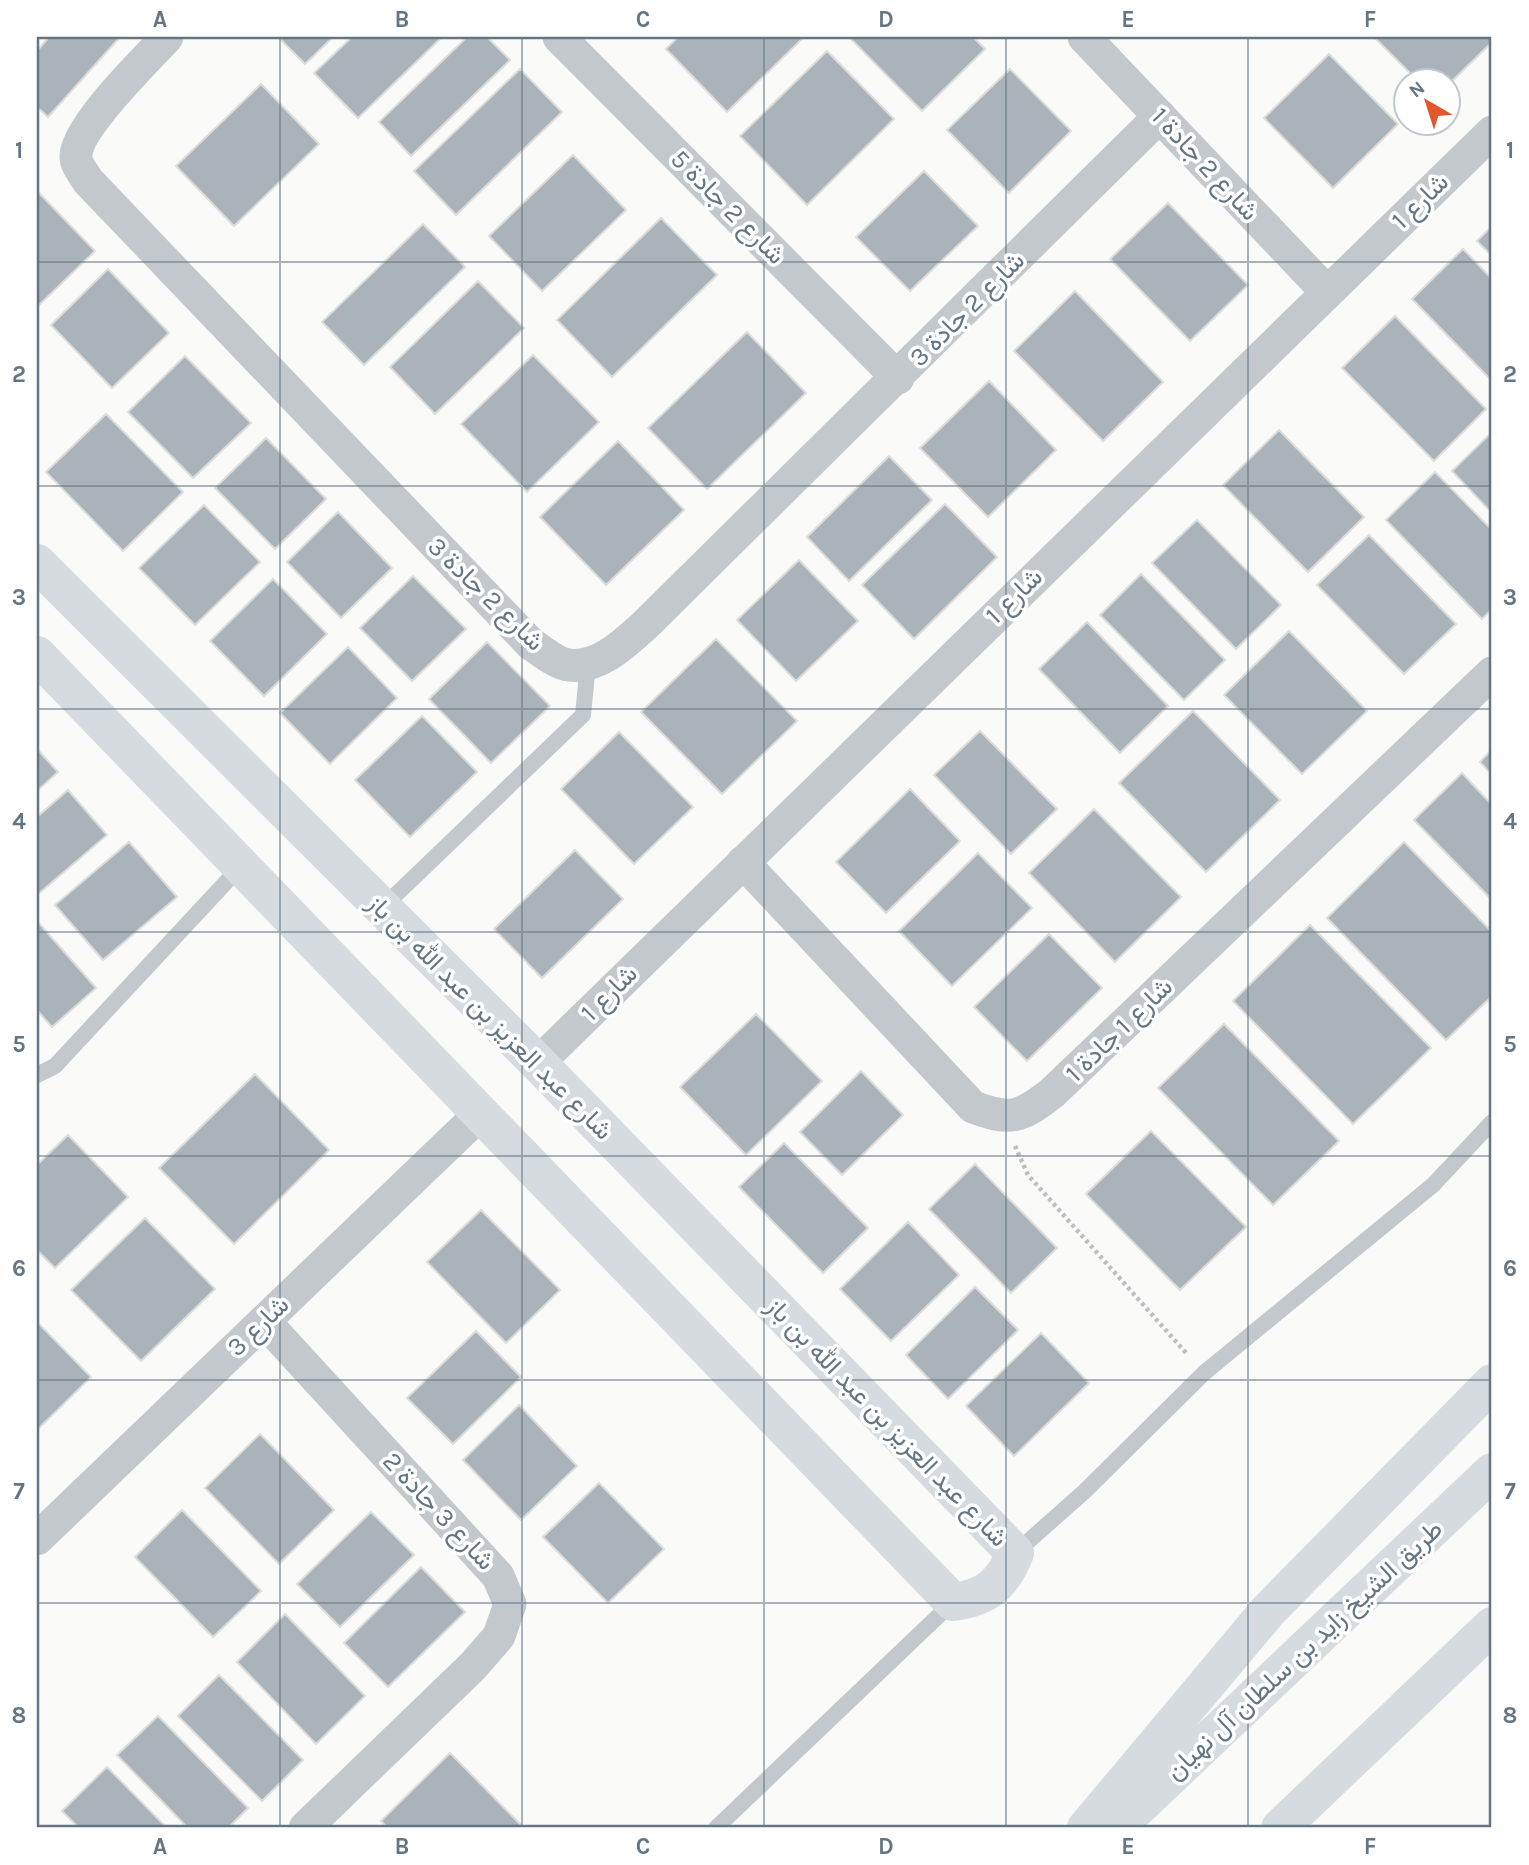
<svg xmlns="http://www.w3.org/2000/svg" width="1529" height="1865" viewBox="0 0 1529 1865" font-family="Karla,Vazirmatn,sans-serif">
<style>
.building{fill:#aab3b9;stroke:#dcdcda;stroke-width:2}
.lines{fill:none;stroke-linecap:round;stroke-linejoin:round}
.path{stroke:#bbbfc2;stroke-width:4.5;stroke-dasharray:3.5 3.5;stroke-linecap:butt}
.lane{stroke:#c3c8cc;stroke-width:16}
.street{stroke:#c3c8cc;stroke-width:33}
.secondary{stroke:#d6dbdf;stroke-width:38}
.highway{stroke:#d6dbdf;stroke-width:38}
.grid{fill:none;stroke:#657683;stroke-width:2;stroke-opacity:0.55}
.labels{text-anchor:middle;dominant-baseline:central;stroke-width:7;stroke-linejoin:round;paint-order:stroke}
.street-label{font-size:26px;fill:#657683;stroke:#fff}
.neatline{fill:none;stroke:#657683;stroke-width:2.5}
.grid-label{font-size:23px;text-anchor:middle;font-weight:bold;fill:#657683}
</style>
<rect width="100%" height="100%" fill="#fafaf8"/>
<!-- building -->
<path class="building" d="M49 37H120L48 117 37 107V51Z
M278 37H333L305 64Z
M352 37H442L358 118 314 73Z
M467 37H487L510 60 411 156 379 122Z
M678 37H804L727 112 666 49Z
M849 37H973L985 49 922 111Z
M1374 37H1492V42L1448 85V80H1417Z
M827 51 894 119 807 205 740 136Z
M1329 54 1398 124 1333 188 1264 118Z
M520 69 562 112 456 215 414 171Z
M1010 69 1071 131 1009 193 947 130Z
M261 84 319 144 234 226 176 166Z
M573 155 626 210 542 291 489 236Z
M924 171 978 226 910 291 856 237Z
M38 192 95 251 37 307V193Z
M1168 203 1248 285 1190 341 1110 259Z
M661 218 717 275 612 377 557 320Z
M423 224 465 267 364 365 322 322Z
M1492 226V256L1477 241Z
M1463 249 1492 279V381L1412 299Z
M108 269 169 333 112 388 51 325Z
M478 281 524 328 435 414 390 367Z
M1075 291 1163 382 1103 441 1014 351Z
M1395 316 1486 409 1434 461 1342 368Z
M747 332 806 393 707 489 648 428Z
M533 355 599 422 527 492 461 424Z
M185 356 251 423 193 478 128 412Z
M989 381 1056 450 988 517 920 448Z
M106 414 183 492 123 551 46 472Z
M1279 430 1364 517 1308 572 1223 485Z
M1492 432V513L1452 471Z
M266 438 326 499 275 549 215 488Z
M618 441 684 510 606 585 540 517Z
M889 456 932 500 849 581 807 537Z
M1435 472 1492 530V609L1482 619 1386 520Z
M945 504 997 557 914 639 862 585Z
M204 505 260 562 195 625 139 568Z
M338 512 392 568 341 618 287 562Z
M1197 520 1281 605 1236 649 1152 563Z
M1369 535 1456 624 1404 674 1317 585Z
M799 560 858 621 796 681 737 620Z
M1141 574 1225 660 1184 700 1100 615Z
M413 576 466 629 412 681 360 628Z
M273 579 327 634 264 696 210 641Z
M1087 622 1168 706 1120 753 1039 669Z
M1289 631 1367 711 1302 774 1224 695Z
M716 639 797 721 722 794 641 712Z
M487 642 550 706 491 763 429 699Z
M348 647 397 698 330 764 280 713Z
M1193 711 1280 800 1206 872 1119 783Z
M422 716 477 772 410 837 355 780Z
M980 731 1057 809 1011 854 934 775Z
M619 732 693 807 634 864 561 789Z
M37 749 58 772 37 791Z
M1492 749V775L1480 762Z
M1462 773 1492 805V900L1414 820Z
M910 789 960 841 886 913 836 862Z
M68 790 107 835 37 895V817Z
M1094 809 1181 897 1115 962 1029 873Z
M129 842 177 897 103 960 55 905Z
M1404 842 1492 932V996L1446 1040 1327 918Z
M575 850 623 899 542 978 494 929Z
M978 853 1032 908 952 986 899 931Z
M37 921 96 988 52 1027 37 1010Z
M1310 925 1431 1048 1353 1124 1233 1001Z
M1049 934 1102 988 1027 1061 974 1007Z
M756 1014 822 1081 746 1155 680 1087Z
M1224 1024 1339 1141 1273 1205 1158 1088Z
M861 1071 903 1115 842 1175 800 1132Z
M255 1074 329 1150 234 1244 159 1168Z
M1151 1131 1246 1227 1180 1290 1086 1194Z
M68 1135 128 1197 55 1268 37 1250V1165Z
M784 1143 868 1228 823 1273 739 1187Z
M975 1164 1057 1248 1011 1293 929 1209Z
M481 1210 560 1290 506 1343 427 1262Z
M145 1218 215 1289 141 1361 71 1290Z
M908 1222 959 1275 891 1341 840 1289Z
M975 1287 1018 1330 948 1399 906 1355Z
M39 1324 91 1377 37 1430V1326Z
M476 1331 521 1377 453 1444 407 1398Z
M1041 1333 1089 1383 1014 1456 966 1406Z
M519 1405 577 1466 521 1520 463 1460Z
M260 1434 334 1510 279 1564 205 1488Z
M599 1483 664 1549 608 1603 543 1537Z
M182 1510 261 1591 213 1637 135 1557Z
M371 1512 414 1555 340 1627 297 1584Z
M421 1567 465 1612 388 1687 344 1643Z
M285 1614 365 1696 316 1744 237 1662Z
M219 1675 303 1760 262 1801 178 1716Z
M158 1716 248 1808 228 1828H188L117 1755Z
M450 1753 524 1828H388L381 1821Z
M107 1767 167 1828H79L62 1811Z"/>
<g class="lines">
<!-- path -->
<path class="path" d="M1015 1146 1028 1175 1187 1354"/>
<!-- lane -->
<path class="lane" d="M382 908 583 715 588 664
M37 1075 55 1066 242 865
M1015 1553 1085 1491 1204 1373 1433 1185 1492 1122
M716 1828 953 1602"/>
<!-- street -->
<path class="street" d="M167 37C146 60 75 128 76 157 76 165 84 174 88 181L531 644C542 651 557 664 569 665 599 669 625 643 645 625L1160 116
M559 37 898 378
M1084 37 1326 291
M743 862 973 1107C1011 1121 1020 1118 1052 1093L1492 673
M538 1063 1492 132
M264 1321 498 1576 510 1604 499 1636 473 1666 305 1828
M37 1539 480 1114"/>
<!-- secondary -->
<path class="secondary" d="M37 563 538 1063 1015 1553C1003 1584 986 1598 953 1602L37 655"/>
<!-- highway -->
<path class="highway" d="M1086 1828 1268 1611 1492 1383
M1116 1828 1492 1472
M1280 1828 1492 1626"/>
</g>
<!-- grid -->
<path class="grid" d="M280 37V1828M522 37V1828M764 37V1828M1006 37V1828M1248 37V1828M37 262H1492M37 486H1492M37 709H1492M37 932H1492M37 1156H1492M37 1380H1492M37 1603H1492"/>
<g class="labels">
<!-- street labels -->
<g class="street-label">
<text transform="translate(1205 164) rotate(47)">شارع 2 جادة 1</text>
<text transform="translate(1420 201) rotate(-44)">شارع 1</text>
<text transform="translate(728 207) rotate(45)">شارع 2 جادة 5</text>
<text transform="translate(967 309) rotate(-45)">شارع 2 جادة 3</text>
<text transform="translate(486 594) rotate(44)">شارع 2 جادة 3</text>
<text transform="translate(1014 596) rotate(-44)">شارع 1</text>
<text transform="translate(609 993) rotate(-45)">شارع 1</text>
<text transform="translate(490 1017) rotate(45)">شارع عبد العزيز بن عبد الله بن باز</text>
<text transform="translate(1119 1030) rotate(-44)">شارع 1 جادة 1</text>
<text transform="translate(258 1326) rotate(-44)">شارع 3</text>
<text transform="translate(887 1422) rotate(46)">شارع عبد العزيز بن عبد الله بن باز</text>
<text transform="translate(439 1511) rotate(47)">شارع 3 جادة 2</text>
<text transform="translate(1304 1650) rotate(-43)">طريق الشيخ زايد بن سلطان آل نهيان</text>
</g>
</g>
<!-- border -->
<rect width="1529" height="1865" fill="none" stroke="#ffffff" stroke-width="77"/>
<!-- north arrow -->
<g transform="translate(1427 102) rotate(321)"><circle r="33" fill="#ffffff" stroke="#c1c8cd" stroke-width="2"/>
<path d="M0-5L12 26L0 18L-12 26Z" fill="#e4572e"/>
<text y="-10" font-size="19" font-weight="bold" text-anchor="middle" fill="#657683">N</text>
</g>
<rect x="38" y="38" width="1452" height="1788" class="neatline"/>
<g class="grid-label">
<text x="160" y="27">A</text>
<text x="402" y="27">B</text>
<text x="643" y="27">C</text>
<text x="886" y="27">D</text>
<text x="1128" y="27">E</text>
<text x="1370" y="27">F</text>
<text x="19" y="158">1</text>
<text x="1510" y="158">1</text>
<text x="19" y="382">2</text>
<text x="1510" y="382">2</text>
<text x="19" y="605">3</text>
<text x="1510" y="605">3</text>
<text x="19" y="829">4</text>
<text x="1510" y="829">4</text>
<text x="19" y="1052">5</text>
<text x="1510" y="1052">5</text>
<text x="19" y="1276">6</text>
<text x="1510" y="1276">6</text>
<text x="19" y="1499">7</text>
<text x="1510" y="1499">7</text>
<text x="19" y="1723">8</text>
<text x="1510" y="1723">8</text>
<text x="160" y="1854">A</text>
<text x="402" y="1854">B</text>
<text x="643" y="1854">C</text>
<text x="886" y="1854">D</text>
<text x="1128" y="1854">E</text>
<text x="1370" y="1854">F</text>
</g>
</svg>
